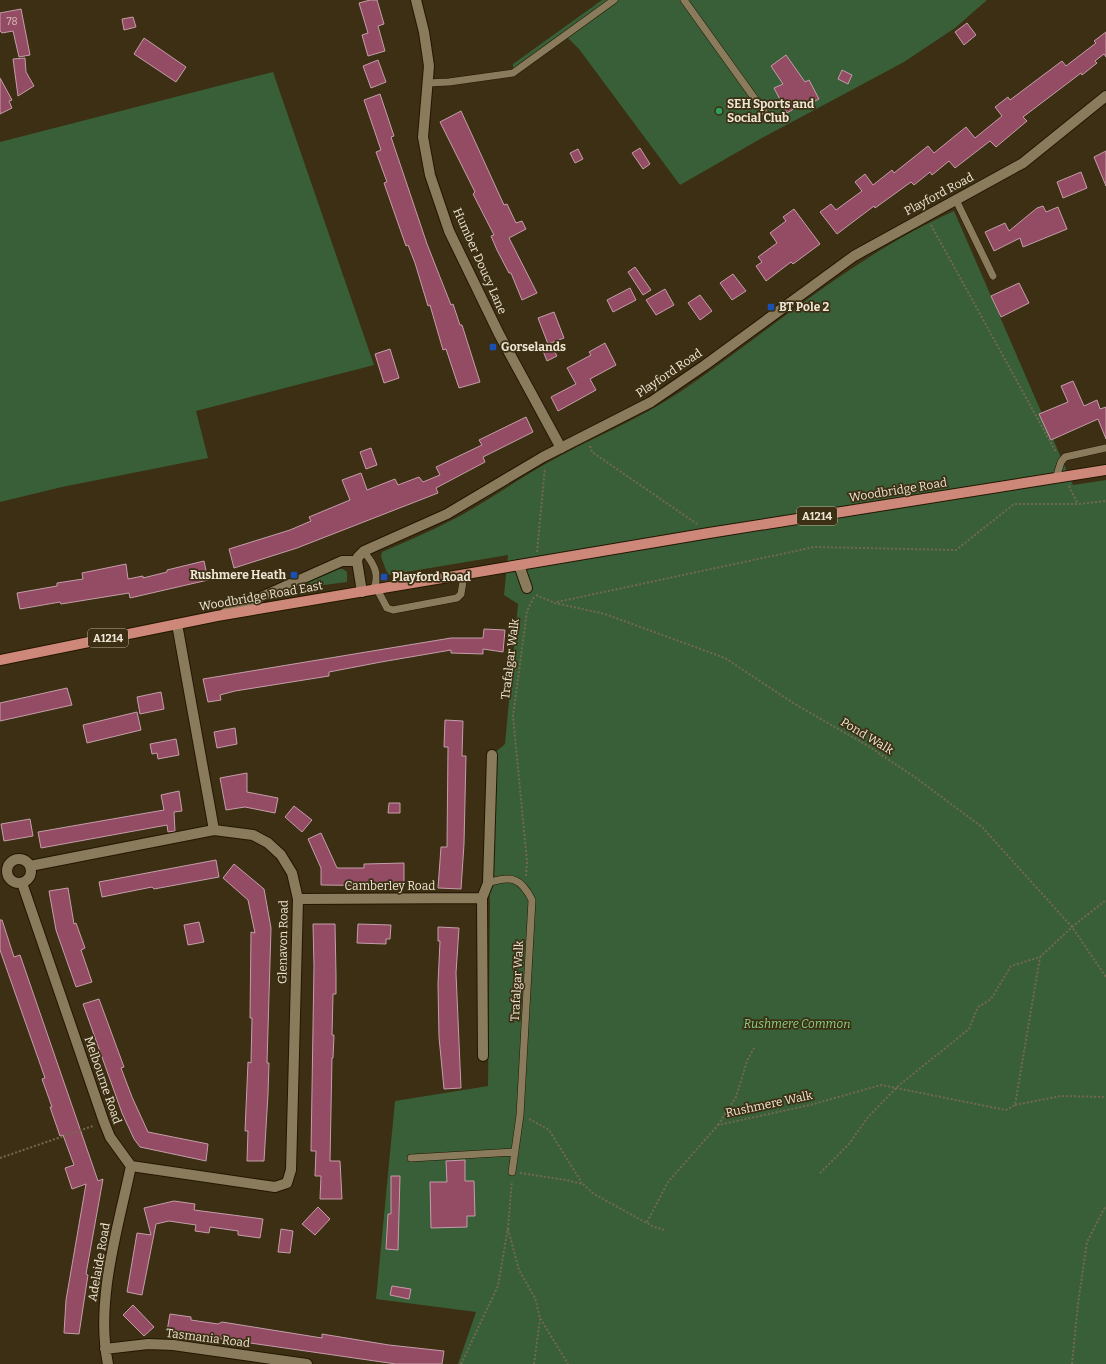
<svg xmlns="http://www.w3.org/2000/svg" width="1106" height="1364" viewBox="0 0 1106 1364" font-family="Bitter,serif">
<style>
.green{fill:#385f38}
.building{fill:#944c65;stroke:#c49ea9}
.lines{fill:none;stroke-linecap:round;stroke-linejoin:round}
.lane-casing{stroke:#231700;stroke-width:8}
.street-casing{stroke:#231700;stroke-width:12}
.secondary-casing{stroke:#231700;stroke-width:12}
.primary-casing{stroke:#231700;stroke-width:12}
.path{stroke:#746850;stroke-width:2;stroke-dasharray:2 2;stroke-linecap:butt}
.lane{stroke:#8a7b5d;stroke-width:7}
.street{stroke:#8a7b5d;stroke-width:10}
.secondary{stroke:#8a7b5d;stroke-width:10}
.primary{stroke:#ce887a;stroke-width:10}
.leisure-dot{fill:#2e9e5b;stroke:#3c2f13;stroke-width:1.5}
.transit-dot{fill:#1a4fb4;stroke:#3c2f13;stroke-width:1.5}
.labels{text-anchor:middle;dominant-baseline:central;stroke-width:3.5;stroke-linejoin:round;paint-order:stroke}
.number-label{font-size:10px;fill:#d8c0b9}
.shield{fill:#3c2f13;stroke:#b9af9b;stroke-width:1}
.shield-label{font-size:11px;font-weight:bold;fill:#eee6d5}
.poi-label{font-size:12px;font-weight:bold;fill:#eee6d5;stroke:#3c2f13;text-anchor:start}
.street-label{font-size:12px;fill:#eee6d5;stroke:#3c2f13}
.park-label{font-size:12px;font-style:italic;fill:#87d488;stroke:#3c2f13}
</style>
<rect width="100%" height="100%" fill="#3c2f13"/>
<!-- green -->
<path class="green" d="M602 0H987L955 28 904 62 762 138 680 185 579 49 566 36 513 73V64Z
M273 72 374 365 196 411 208 458 62 487 0 502V142Z
M954 211 1073 485 1106 480V1364H458L476 1312 376 1299 395 1101 488 1086 490 901 488 883 492 755 505 744 518 604 504 595 508 555 388 575 381 557 382 552C405 542 429 532 452 520 485 503 515 481 547 463 591 438 638 420 680 392 771 330 853 256 954 211Z
M339 569H343L347 572V582L294 589Z"/>
<!-- building -->
<path class="building" d="M370 0H377L384 24 378 26 385 51 368 56 362 35 368 33 359 3Z
M21 9 30 55 19 57 13 31 2 33 0 31V13Z
M133 17 136 27 124 30 122 19Z
M967 23 976 35 964 45 955 32Z
M1106 32V57L1104 54 1095 61 1097 63 1082 75 1081 73 1023 117 1027 121 996 147 990 141 955 168 949 161 932 175 930 172 914 185 911 182 875 208 874 206 837 234 820 212 831 204 836 210 862 191 855 182 865 174 873 185 892 170 894 173 928 146 934 153 966 127 975 138 1002 116 995 107 1008 97 1010 100 1062 61 1066 66 1096 43 1094 41Z
M144 38 186 67 176 82 134 54Z
M786 55 805 82 809 80 819 99 801 108 800 105 787 113 774 88 783 84 771 66Z
M25 58 26 72 34 86 18 96 13 59Z
M378 60 386 82 371 88 363 66Z
M842 70 852 75 848 84 838 79Z
M0 78 12 100 9 101 12 108 0 114Z
M380 94 394 136 391 137 427 244 451 305 453 304 460 325H462L480 382 459 388 446 349 443 350 430 305 428 306 415 263 408 245 406 246 384 183 387 182 376 152 381 150 364 100Z
M461 111 504 205 507 204 516 223 522 221 526 229 509 238 537 293 522 300 511 273H509L497 250 491 236 494 235 473 194 475 192 440 122Z
M640 148 650 164 643 169 632 153Z
M578 149 583 159 575 163 570 153Z
M1106 151V186L1094 157Z
M1081 172 1087 188 1063 198 1057 182Z
M1043 206 1046 212 1058 207 1067 229 1023 247 1020 238 994 251 985 232 1005 223 1009 231 1037 208Z
M794 209 820 244 793 264 791 262 766 281 756 266 762 262 758 257 777 243 770 233 786 221 783 217Z
M635 267 651 290 643 295 628 272Z
M733 274 746 291 732 300 720 283Z
M1019 283 1029 303 1001 317 991 296Z
M630 288 636 300 613 312 607 300Z
M665 289 674 305 656 315 646 300Z
M700 295 712 311 700 320 688 303Z
M554 312 564 338 548 344 538 318Z
M605 343 616 365 590 379 596 390 558 411 551 397 576 384 567 368 591 355 589 352Z
M552 347 557 356 547 361 543 351Z
M390 349 399 378 384 383 375 354Z
M1073 381 1084 406 1097 400 1100 409 1106 407V439L1098 419 1051 440 1039 414 1068 402 1061 386Z
M526 417 533 432 483 457 485 462 436 488 438 493 297 548 234 568 229 549 290 530 311 521 309 517 350 500 342 480 361 473 367 490 395 479 398 485 419 477 423 482 440 475 436 467 482 445 479 440Z
M371 448 377 465 366 469 360 452Z
M204 561 208 580 130 598 129 593 61 604 60 602 20 609 17 593 57 586V583L83 579 82 573 126 564 128 579 143 576V578L167 572V570Z
M484 629 505 630 503 652 483 649V654L451 653V650L381 662 329 672V676L235 691 220 695 221 700 208 702 203 679 451 638H483Z
M67 688 72 705 0 721V703Z
M161 692 164 709 140 714 137 697Z
M137 712 141 730 87 743 83 725Z
M445 720 463 721 462 756H466L464 844 461 889 438 888 441 847H447L448 747H444Z
M235 728 237 744 217 748 214 732Z
M176 739 179 755 158 759 157 753 152 754 150 744Z
M247 773V792L278 798 275 813 245 807 226 810 220 778Z
M179 791 182 811 174 812 175 831 168 832 167 825 41 848 38 832 164 810 161 795Z
M389 803H400V813H388Z
M294 806 312 820 302 832 285 817Z
M30 819 33 836 4 841 1 824Z
M321 833 337 868H364V864L404 863V886L321 885V868L308 839Z
M216 860 219 877 154 889 152 887 102 897 99 882Z
M234 864 264 889 271 928 267 1063H269L268 1094 264 1161H247L248 1131H245L248 1062 251 1063 252 1018H250L251 932 255 933 248 900 223 878Z
M68 888 74 924 76 923 85 948 81 950 92 982 76 987 56 930 49 891Z
M0 920H2L14 957 20 955 98 1181 103 1179 86 1274 88 1275 79 1334 64 1333 66 1300 86 1184 72 1189 65 1168 74 1165 63 1135 60 1136 50 1107H52L42 1079 45 1078 0 950Z
M199 922 204 942 188 945 184 925Z
M313 924H335L336 975V994H333L332 1035H334L333 1058H332L330 1161H340L342 1199H320L321 1176H315L316 1151H311L314 966Z
M358 924 391 925 390 939H386V944L357 943Z
M438 927 459 928 456 973 461 1088 444 1089 439 1037 438 984 440 941H438Z
M99 999 124 1067 121 1068 132 1097 148 1132 208 1144 206 1161 140 1147 134 1139 122 1113 83 1004Z
M465 1160V1181H474L475 1216H467V1227L431 1228 430 1182H447L446 1161Z
M391 1176H400L398 1250 386 1249 388 1214H391Z
M174 1201 195 1204 194 1210 263 1219 260 1238 238 1235V1231L210 1227 209 1233 195 1231 196 1225 169 1221 156 1224 142 1295 127 1292 137 1233 151 1235 144 1208Z
M318 1207 330 1219 315 1235 302 1224Z
M281 1229 293 1231 290 1253 278 1252Z
M392 1286 411 1289 409 1299 390 1295Z
M133 1305 154 1327 144 1336 123 1315Z
M170 1314 191 1317V1320L218 1324 222 1322 322 1338V1334L389 1345 444 1351 442 1364H396L167 1331Z"/>
<g class="lines">
<!-- lane casing -->
<g class="lane-casing">
<path id="lane" d="M684 0 765 113
M427 83 449 82 513 73 614 0
M956 200 993 276
M1056 478 1061 462 1065 457 1106 448
M363 551C373 562 381 575 373 590
M377 589 387 608 393 610 457 598 461 594 464 575
M488 883C512 875 521 878 532 900L520 1115 512 1172
M411 1158 515 1152"/>
</g>
<!-- street casing -->
<g class="street-casing">
<path id="street" d="M416 0 424 32 429 66 423 137 430 175 449 231 499 334 561 448
M519 565 527 588
M177 624 214 830
M7 871a12 12 0 1 1 24 0a12 12 0 1 1-24 0Z
M22 883 104 1122 110 1137 131 1166 275 1187 287 1183 291 1170 298 899 292 873 281 855 268 843 253 835 214 830 30 866
M298 899 482 898
M483 1056 482 898 488 883 492 755
M105 1349 148 1344 173 1345 307 1364
M108 1364C95 1301 118 1228 131 1166"/>
</g>
<!-- secondary casing -->
<g class="secondary-casing">
<path id="secondary" d="M362 592 357 561 358 557 364 551 447 514 543 457 651 402 705 365 854 256 1023 163 1106 96
M225 613 342 561H357"/>
</g>
<!-- primary casing -->
<g class="primary-casing">
<path id="primary" d="M0 660 217 616 709 533 1106 470"/>
</g>
<!-- path -->
<path class="path" d="M931 225 1056 452
M590 446 592 452 697 524
M1069 486 1078 504
M537 552 545 468
M536 595 555 603 605 614 725 658 793 703 868 746 916 778 982 827 1072 927 1106 977
M557 602 814 547 956 550 1014 504H1078L1106 501
M526 876 527 862 513 716 527 611 534 597
M1015 1105 1061 1096 1106 1097
M529 1119 549 1130 582 1183
M718 1125 736 1097 747 1061 754 1048
M0 1158 93 1126
M520 1173 566 1180 583 1184 594 1194 654 1227 665 1230
M820 1173 849 1144 868 1117 897 1087 969 1029 978 1007 991 999 1011 966 1040 957 1072 927 1106 900
M647 1222 668 1182 718 1125 810 1105 881 1085 1006 1110 1015 1105 1040 957
M508 1229 519 1270 535 1298 540 1318 568 1364
M461 1364 498 1286 508 1227 512 1181
M534 1364 540 1319
M1072 1364 1078 1304 1087 1242 1106 1205"/>
<!-- lane -->
<use href="#lane" class="lane"/>
<!-- street -->
<use href="#street" class="street"/>
<!-- secondary -->
<use href="#secondary" class="secondary"/>
<!-- primary -->
<use href="#primary" class="primary"/>
</g>
<!-- markers -->
<circle class="leisure-dot" cx="719" cy="111" r="4"/>
<g class="transit-dot">
<rect x="767" y="303" width="8" height="8" rx="2"/>
<rect x="489" y="343" width="8" height="8" rx="2"/>
<rect x="290" y="571" width="8" height="8" rx="2"/>
<rect x="380" y="573" width="8" height="8" rx="2"/>
</g>
<g class="labels">
<!-- number labels -->
<g class="number-label">
<text x="12" y="22">78</text>
</g>
<!-- shield labels -->
<g class="shield">
<rect x="797" y="507" width="40" height="18" rx="3"/>
<rect x="88" y="629" width="40" height="18" rx="3"/>
</g>
<g class="shield-label">
<text x="817" y="516">A1214</text>
<text x="108" y="638">A1214</text>
</g>
<!-- poi labels -->
<g class="poi-label">
<text x="727" y="104">SEH Sports and<tspan x="727" dy="14">Social Club</tspan></text>
<text x="779" y="307">BT Pole 2</text>
<text x="501" y="347">Gorselands</text>
<text x="286" y="575" text-anchor="end">Rushmere Heath</text>
<text x="392" y="577">Playford Road</text>
</g>
<!-- street labels -->
<g class="street-label">
<text transform="translate(939 194) rotate(-28)">Playford Road</text>
<text transform="translate(480 261) rotate(66)">Humber Doucy Lane</text>
<text transform="translate(669 373) rotate(-34)">Playford Road</text>
<text transform="translate(898 490) rotate(-9)">Woodbridge Road</text>
<text transform="translate(261 596) rotate(-10)">Woodbridge Road East</text>
<text transform="translate(510 659) rotate(-83)">Trafalgar Walk</text>
<text transform="translate(867 736) rotate(31)">Pond Walk</text>
<text x="390" y="886">Camberley Road</text>
<text transform="translate(283 942) rotate(-89)">Glenavon Road</text>
<text transform="translate(517 981) rotate(-87)">Trafalgar Walk</text>
<text transform="translate(103 1080) rotate(71)">Melbourne Road</text>
<text transform="translate(769 1104) rotate(-12)">Rushmere Walk</text>
<text transform="translate(99 1262) rotate(-80)">Adelaide Road</text>
<text transform="translate(208 1338) rotate(7)">Tasmania Road</text>
</g>
<!-- park labels -->
<g class="park-label">
<text x="797" y="1024">Rushmere Common</text>
</g>
</g>
</svg>
